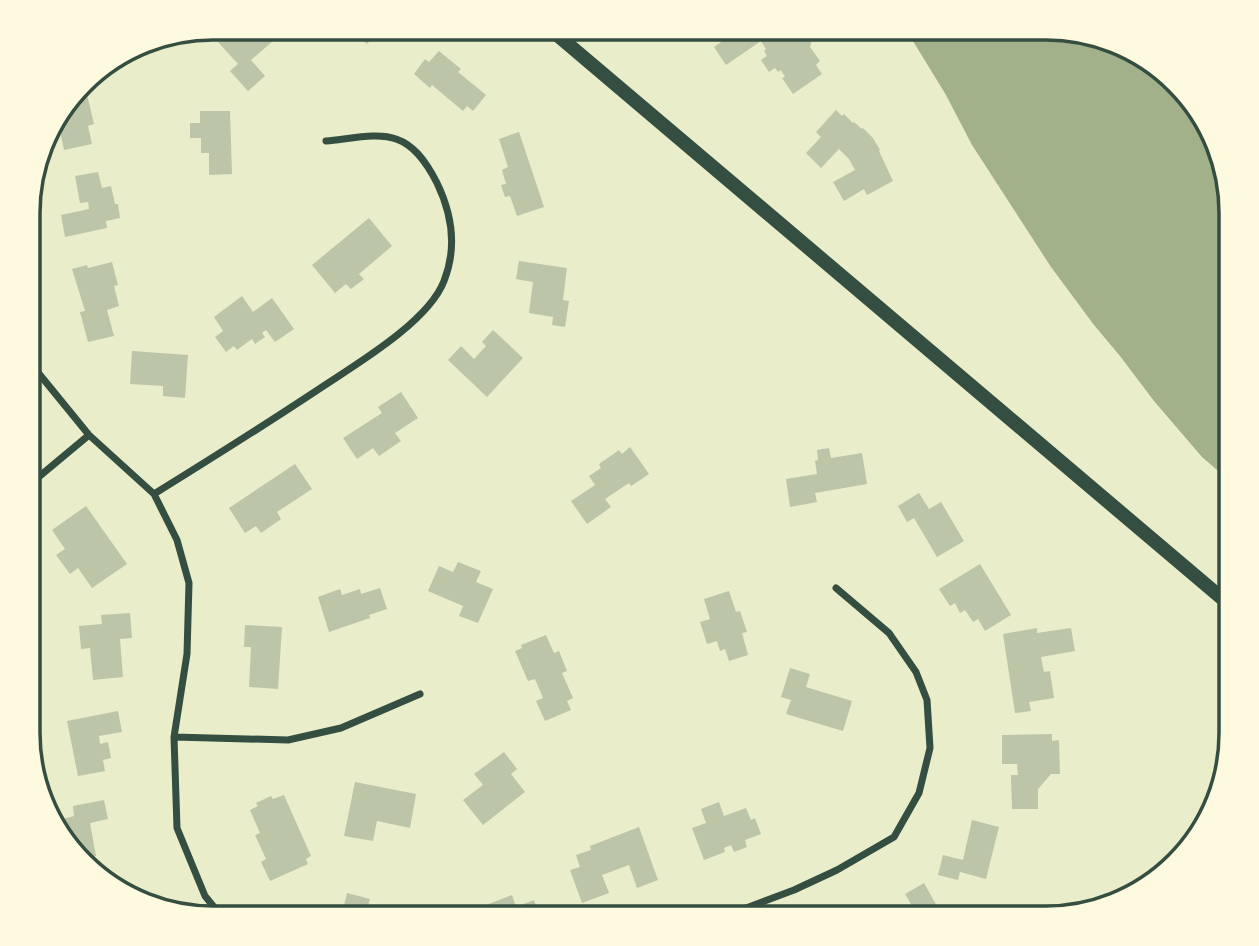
<svg xmlns="http://www.w3.org/2000/svg" width="1259" height="946" viewBox="0 0 1259 946" font-family="'Zilla Slab',serif">
<style>
.water{fill:#a3b18a}
.building{fill:#bcc5a7}
.lines{fill:none;stroke-linecap:round;stroke-linejoin:round}
.minor{stroke:#344e41;stroke-width:7}
.secondary{stroke:#344e41;stroke-width:14}
.rim{fill:none;stroke:#344e41;stroke-width:3.5}
</style>
<rect width="100%" height="100%" fill="#e9edc9"/>
<!-- water -->
<path class="water" d="M905 28H1057L1116 42 1168 74 1212 132 1231 213V482L1202 457 1154 401 1120 356 1094 325 1051 267 972 145 946 95Z"/>
<!-- building -->
<path class="building" d="M235 28H276L281 34 251 60 265 76 248 91 230 71 238 64 218 42Z
M323 28H343L335 38Z
M349 28H381L367 44Z
M741 28H798L805 30 812 40 810 47 820 61 816 65 822 74 793 94 782 78 785 77 781 70 778 72 775 68 769 72 761 60 767 56 764 51 766 49 761 41 726 65 714 47Z
M439 51 461 69 458 72 486 95 473 111 467 106 463 111 432 85 430 88 414 74 425 59 429 62Z
M84 82 94 124 88 126 92 144 64 150 57 116Z
M836 110 842 116 844 114 853 123 854 122 862 129 863 128 873 138 880 150 879 151 893 181 867 195 864 189 844 201 833 182 855 170 849 159 839 149 821 168 806 153 821 137 816 132Z
M200 111H230L232 174 209 175V153H201V138H190V123H200Z
M519 132 544 207 517 216 510 196 505 197 501 185 506 184 502 170 508 167 499 139Z
M98 172 102 188 111 186 115 204H118L120 218 106 221 107 228 65 237 61 215 89 209 88 202 80 203 75 176Z
M369 218 392 246 359 274 364 279 351 289 346 284 335 293 312 265Z
M519 261 567 268 563 300 569 301 565 327 552 325 553 317 529 313 533 282 516 279Z
M112 262 118 285 114 286 119 306 107 310 114 336 88 342 80 312 85 311 72 269 87 265 88 268Z
M242 296 253 312 272 298 294 329 275 342 266 330 262 333 265 337 255 344 252 339 237 350 234 346 226 352 215 337 223 331 214 317Z
M493 330 523 358 487 397 448 360 461 346 474 359 486 346 482 342Z
M132 351 188 355 185 398 163 396V386L130 384Z
M401 392 418 418 395 433 401 441 379 456 373 448 357 459 343 438 382 413 378 407Z
M630 447 649 474 631 486 629 483 605 499 611 507 587 524 571 501 595 485 589 476 601 468 599 464 619 450 622 454Z
M829 448 831 458 862 453 867 484 815 493 817 502 790 507 786 479 817 474 815 461 818 460 817 450Z
M295 464 312 489 277 512 281 519 261 533 256 526 245 533 229 508Z
M919 493 929 509 941 502 964 541 937 557 914 518 907 522 898 506Z
M86 506 127 564 92 588 78 568 70 574 56 555 65 549 52 530Z
M458 562 481 571 476 582 493 589 478 623 459 616 463 606 428 591 439 566 453 572Z
M980 564 1011 615 985 631 978 619 973 622 965 610 960 613 955 603 950 606 939 589Z
M380 588 387 609 369 615 370 618 329 632 318 597 340 589 342 595 360 589 361 594Z
M729 591 736 612 740 611 747 632 742 633 748 655 729 661 725 649 720 651 717 641 707 644 700 622 710 619 704 599Z
M130 613 132 638 120 639 123 677 93 680 90 648 81 649 79 626 102 624 101 615Z
M245 625 282 627 278 689 249 687 251 647H244Z
M1037 628V633L1071 628 1075 651 1041 657 1044 672 1050 671 1054 698 1029 702 1031 711 1015 713 1003 634Z
M546 635 554 653 559 651 567 671 562 673 573 698 567 701 571 710 545 721 536 701 543 698 535 679 528 681 515 651 522 648 521 645Z
M790 668 810 674 806 687 852 701 843 731 786 714 791 700 781 697Z
M118 711 122 732 99 736 100 744 108 742 111 758 103 760 105 771 78 776 67 721Z
M1052 734V741L1059 740 1060 774H1051L1038 789V809H1012L1011 775H1018L1017 764H1002V735Z
M504 752 517 769 511 774 525 792 483 825 463 800 483 785 474 774Z
M355 782 416 794 410 828 377 821 373 841 344 836Z
M284 795 311 856 306 859 308 864 270 881 261 862 266 859 255 835 260 833 250 810 258 806 256 803 271 796 273 799Z
M104 800 108 819 90 823 96 856 81 859 52 822 74 816 73 806Z
M719 802 724 816 746 808 751 820 755 818 761 834 745 840 747 847 734 852 731 845 724 848 725 852 704 860 692 828 706 823 701 809Z
M972 820 999 827 986 879 960 872 958 880 938 875 943 855 963 860Z
M639 827 658 880 637 888 629 865 602 875 609 893 582 903 570 870 580 867 576 855 591 850 590 846Z
M108 877 116 886 121 882 130 892 127 894 105 881Z
M924 883 938 908 932 912 935 918H915L918 916 905 894Z
M347 893 370 899 366 913 379 918H341Z
M512 895 516 907 534 900 540 918H476L473 910Z"/>
<g class="lines">
<!-- minor -->
<path class="minor" d="M29 352 36 370 89 435 154 494 177 540 189 583 187 654 174 737 177 828 205 896 223 918
M29 485 89 435
M154 494C209 460 263 426 316 391 353 366 428 323 444 281 457 248 452 214 437 183 407 124 382 135 326 141
M174 737 288 740 341 728 420 694
M720 918 794 890 837 870 894 837 919 793 930 748 927 700 916 672 889 633 836 588"/>
<!-- secondary -->
<path class="secondary" d="M549 28 1231 606"/>
</g>
<!-- crop -->
<path d="M0 0H1259V946H0ZM213 40H1046A173 173 0 0 1 1219 213V733A173 173 0 0 1 1046 906H213A173 173 0 0 1 40 733V213A173 173 0 0 1 213 40Z" fill="#fefae0" fill-rule="evenodd"/>
<path class="rim" d="M213 40H1046A173 173 0 0 1 1219 213V733A173 173 0 0 1 1046 906H213A173 173 0 0 1 40 733V213A173 173 0 0 1 213 40Z"/>
</svg>
